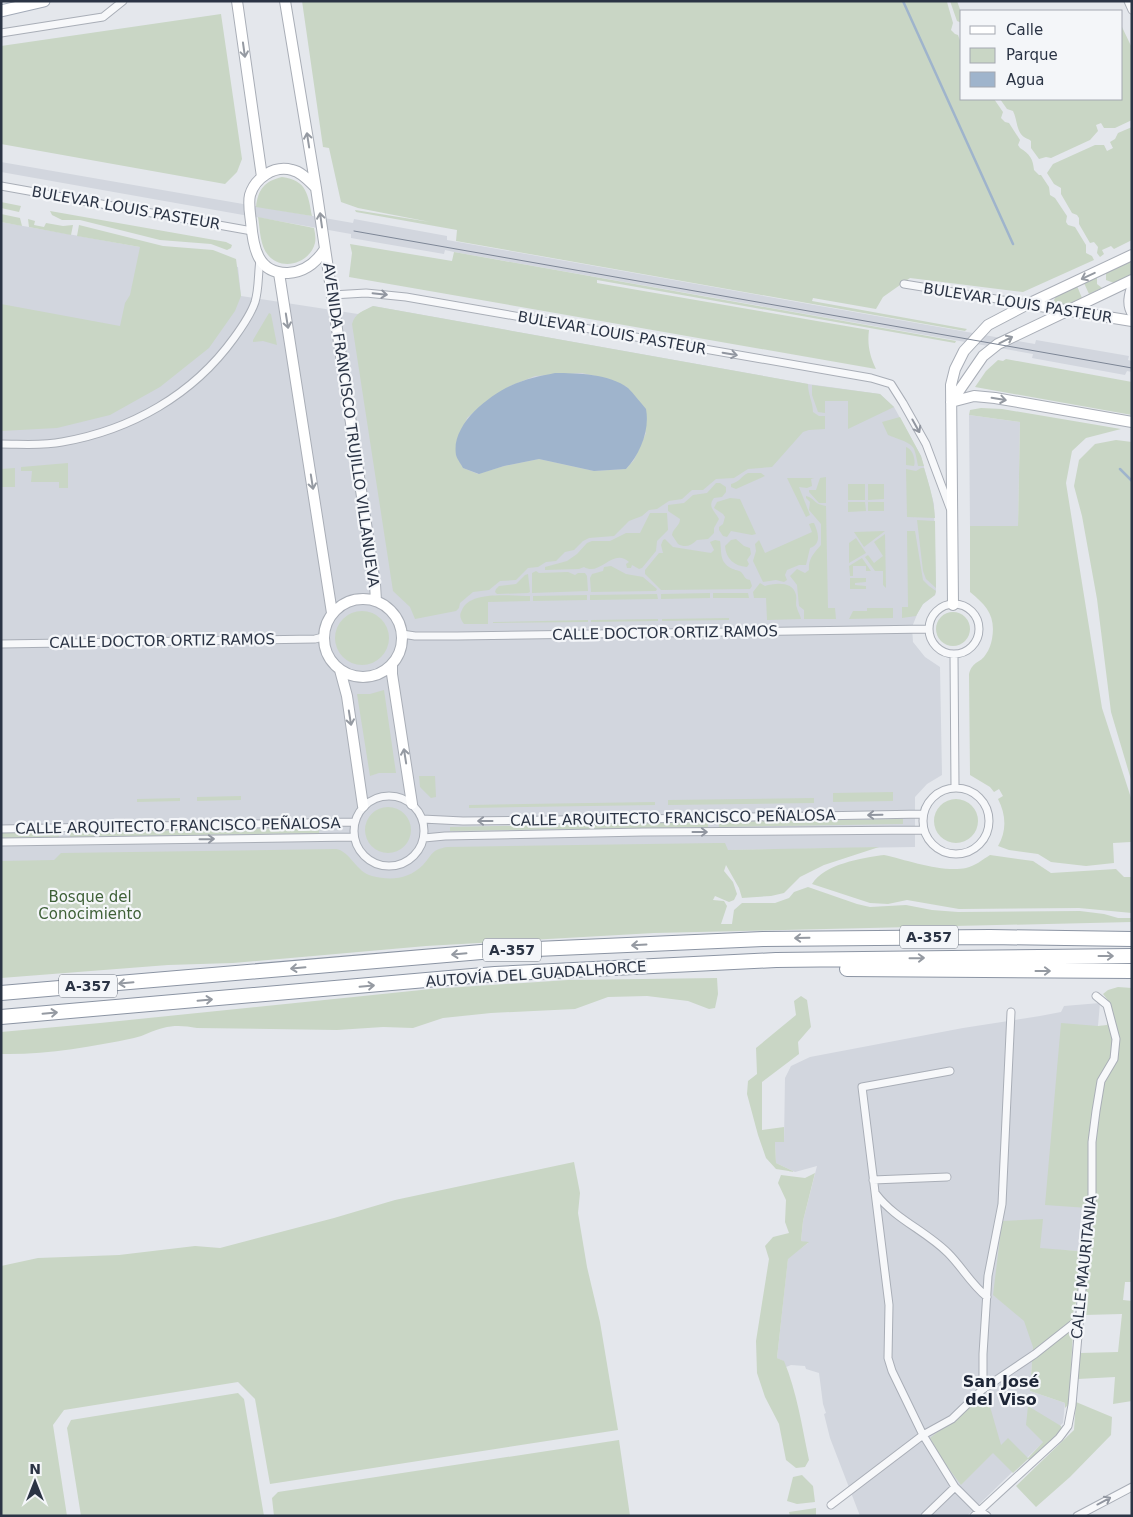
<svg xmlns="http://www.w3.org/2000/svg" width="1133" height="1517" viewBox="0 0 1133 1517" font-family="'DejaVu Sans',sans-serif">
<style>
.built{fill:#d2d6de}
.green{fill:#c9d6c5;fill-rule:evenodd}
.water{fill:#9fb4cc}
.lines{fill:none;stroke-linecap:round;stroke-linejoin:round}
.stream{stroke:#9fb4cc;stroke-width:2.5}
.street-casing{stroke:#a9aeb7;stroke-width:9}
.secondary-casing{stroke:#a9aeb7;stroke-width:12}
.primary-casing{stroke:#a3abb8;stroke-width:13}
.highway-casing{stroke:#8b94a3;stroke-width:16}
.street{stroke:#f7f8fa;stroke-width:7}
.secondary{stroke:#fff;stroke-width:10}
.primary{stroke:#fff;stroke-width:11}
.highway{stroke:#fff;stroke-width:14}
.tram{stroke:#7d8696;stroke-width:1}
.oneway{stroke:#959aa2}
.oneway2{stroke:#9196a0}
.labels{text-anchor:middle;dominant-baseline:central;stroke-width:4.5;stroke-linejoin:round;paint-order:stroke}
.shield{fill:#f4f6f9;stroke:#676e7b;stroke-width:1}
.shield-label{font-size:14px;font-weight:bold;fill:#2b3445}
.street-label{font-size:15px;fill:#2b3445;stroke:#f4f6f9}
.park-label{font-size:15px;fill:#3f6138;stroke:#f4f6f9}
.neighbourhood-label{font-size:16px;font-weight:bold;fill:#1d2536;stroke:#f4f6f9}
</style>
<rect width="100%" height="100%" fill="#e4e7ec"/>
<!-- built -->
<path class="built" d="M1 162 353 223 354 219 447 236V240L1035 344 1036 340 1129 356 1128 360 1132 361V372L1127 371 1125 375 1032 358 1033 354 454 252 445 250 444 254 351 238V234L1 172Z
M1 222 140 247 238 267 241 296 358 314 373 306 808 384 880 394 894 407 921 456 934 504 936 591 935 595 923 604 918 612 912 627 913 642 925 657 940 667 942 775 927 784 915 797V847L728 850 720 886 1 943Z
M969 415 1020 422 1018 526H970Z
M1100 1003 1078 1251 1040 1249 1030 1391 1065 1403 1063 1423 967 1516H860L830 1438 824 1414 826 1413 823 1404 819 1373 806 1369 805 1366 791 1365 786 1367 783 1361 777 1358 788 1258 808 1243 801 1241 803 1221 817 1166 795 1172 776 1163 775 1142H784L785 1078 791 1066 810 1057 963 1028 1040 1016 1061 1012 1064 1006Z"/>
<!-- green -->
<path class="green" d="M302 1 947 2 953 23 951 30 955 34 958 35 962 46V99H994L1003 112 1001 118 1005 122 1009 123 1020 140 1018 145 1020 148C1030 154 1033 159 1034 170L1039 175H1041L1049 187 1050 195 1055 198 1067 216 1066 222 1068 225 1075 227 1086 245V253L1092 256 1094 260 1023 292 910 278 883 297 876 309 813 298 812 301 967 329 965 331 456 241 457 230 356 212 355 210 430 222 358 208 341 202 329 148 323 147Z
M950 1H957L962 15V23L957 21Z
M221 14 242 159 237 172 225 184 1 144V46Z
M1122 27 1132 48V120L1115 128H1104L1101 123 1096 125 1098 131 1090 140 1051 158 1046 157 1039 159 1031 148V141C1029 139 1027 139 1024 137 1016 131 1017 118 1013 111L1007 109 1000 99H1122Z
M1132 127V240L1114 249 1111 246 1102 250 1104 254 1100 257 1097 253 1098 247 1094 242 1090 243 1079 224V218L1077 215 1072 213 1061 194V188L1054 184 1047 173 1053 164 1095 145H1104L1107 151 1113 148 1110 142 1115 139 1118 133Z
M282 177C307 180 308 195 312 216L256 207C258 189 265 181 282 177Z
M1 202 21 206 19 212 1 208Z
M50 211 226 242 232 245 231 248 227 250 211 244 160 240 80 220H62L52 215Z
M1 214 20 218 22 226 1 222Z
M258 217 314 228C315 233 316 238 315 243 310 263 282 272 268 255 260 246 260 229 258 217Z
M28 219 35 221 34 225 44 227 46 223 63 226 73 225 71 235 29 227Z
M79 225 163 246 213 250 236 259 241 296 235 311 209 348 160 387 110 415 57 428 1 431V304L120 326 125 303 130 295 140 247 77 236Z
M350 244 452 261 454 252 956 341 955 343 597 280V283L869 330C867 345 870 356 876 369L349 277 352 253Z
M1132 260V275L1114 283 1106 280V273L1108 271Z
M1097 277V284L1102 288 1089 294 1084 283Z
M1077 286 1082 298 1066 305 1055 303 1054 300 1056 296Z
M373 306 808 384C808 395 813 402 813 412L819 416H825V429L809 430 803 432 772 467 748 469 734 478 716 479 703 490H692L682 499 669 501 657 509 649 510 642 516 629 521 614 536 589 538 583 541 574 550 565 552 556 561 546 562 538 567 528 568 516 580 500 581 489 590 473 592 460 603 459 608 456 611 415 619 410 607 393 591 352 324C355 313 363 311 373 306ZM582 373 609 379 627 387 646 433 634 460 626 469 594 471 539 459 504 466 478 474 463 468 456 455 467 418 488 400 510 386 535 376Z
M269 313 271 314 277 345 263 341 253 342V340Z
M1006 359 1132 382V415L975 387 986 371 998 360 1003 361Z
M812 385 880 394 894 407 848 429V401H825V413L818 412 812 395Z
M981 408 1002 409 1121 429 1086 438 1072 451 1066 483 1102 708 1132 801V840L1131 842 1113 843 1114 863 1086 866 1051 862 1038 854 1009 850 998 846C1007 831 1006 814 998 799L1003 796 999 789 994 792 990 787 970 775 969 674C973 660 980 664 986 654 989 650 991 644 992 639 996 616 987 606 970 592V526H1018L1020 422 969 415 970 410Z
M900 417 921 456 924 466H918C917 461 916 454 914 449 911 442 895 438 888 435L882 422Z
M1116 440 1132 442V783L1111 712 1097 599 1082 516 1074 486 1079 460 1095 444Z
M906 447C913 449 916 461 914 466L906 465Z
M68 463V488H59V482H31L32 471H21V467Z
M15 468V487H1V469Z
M921 468H924C929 484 934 500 935 518L907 517 906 469 916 471Z
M748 473H761L765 476 736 489 731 487V484C740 482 741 476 748 473Z
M826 477V503H819L809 492V490H816L820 478Z
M787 478H814L811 479 812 486 807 488 799 487 810 515 806 517Z
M716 483H720L726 487V492L722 497 714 498C707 507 715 511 719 519L714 528V533L708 539 697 540C691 546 685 548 678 544L672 535C673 528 680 526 680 519L668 511V505L684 503 693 495 707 493Z
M848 484H865V500H848Z
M868 484H884V499L868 500Z
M806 496C815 498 813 504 826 506L828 608H835L836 619H804V610L799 606 797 585 790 576 797 569 805 573 809 570C808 559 814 553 821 545V524L809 510 810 502 806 498Z
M730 498 740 499 756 534 752 535 731 531 727 537 723 536 719 530V527L723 524 725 517 723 514 714 508 717 502Z
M848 502H865L866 511 848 512Z
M868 502H884V511H868Z
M650 513H667L668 530 657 541 656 551 642 568 639 569 632 565 631 568H627L626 564 629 562C613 547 600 577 584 567L579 569 545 570V567L567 561 577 554 587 543 592 541H610L626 533H640Z
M917 520 935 521 936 588 926 579 923 571Z
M812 523H814C818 532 822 544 810 548L806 565H799L787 570 785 575 787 580 784 582 776 580 763 582 753 561 756 551 755 544 759 540 765 553 812 532 809 524Z
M885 531 864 547 854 532Z
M907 531H915L923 580 929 586 936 591 935 595 923 604 916 616 902 618V607H908Z
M885 534 886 588 883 585V571H875L865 557 868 555 874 563 883 556 874 542Z
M856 538 866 553 849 563V543Z
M665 539 673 547 711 553 714 550 710 542 715 540 720 541C722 551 719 560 729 567 733 570 738 570 741 572 745 576 744 579 750 580L752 586 750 589 661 590 645 574V570L659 553H663L661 545 663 540Z
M736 539 744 546 750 548 751 554 747 560 749 564 747 567C734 566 726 559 725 546L731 540Z
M862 558 871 571H866V566H853V576H850L849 566Z
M611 566 626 574 643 577 657 589 656 591 591 592 590 578 592 574 603 571 604 567Z
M536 571 539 573 568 572 575 575 578 573H585L587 576 588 591 532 593V573Z
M528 574 530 592 528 593 497 594 495 592 496 589 499 586 516 584 525 575Z
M850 578H866V582L855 583V585L866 586V589H850Z
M760 583 765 586C775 583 793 581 796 595 797 599 795 604 797 608 798 612 800 614 801 619L767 620 766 598H754L753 592Z
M710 593V598L661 599V594Z
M713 593H748L749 598H713Z
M657 594 658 599 590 600V595Z
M587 595V600L533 601V596Z
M530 596V601L488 602V624H464C460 619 459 615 462 610 470 590 511 596 530 596Z
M867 608H893V618L849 619 853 611H867Z
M335 638a27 27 0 1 1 54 0a27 27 0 1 1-54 0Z
M936 629a17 17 0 1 1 34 0a17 17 0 1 1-34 0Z
M729 618V620L662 621V619Z
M658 619V621L591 622V620Z
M588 620V622L493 623V622Z
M384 690 396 773H379L370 776 357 694H370Z
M419 776H435L436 797 431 798 420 787Z
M893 792V801L833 802V793Z
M241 796V800L197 801V797Z
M180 798V801L137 802V799Z
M814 798V803L668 805V800Z
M934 821a22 22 0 1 1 44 0a22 22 0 1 1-44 0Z
M655 802V805L469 808V805Z
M365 830a23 23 0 1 1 46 0a23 23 0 1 1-46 0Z
M903 819V824L719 827V822Z
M708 822V827L450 831V827Z
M319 828V833L70 837V832Z
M59 832V837L1 838V833Z
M717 843H725L728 850 879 847 824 865 800 877 784 893 771 896 742 898 739 888 726 865 724 871 733 882 737 894 734 900 729 902 715 896 713 900 724 901 727 906 721 924H732L734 910 742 903H775L789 898 794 892 808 887 857 904 870 907 906 905 932 910 958 912 1080 911 1104 914 1118 918H1132V922L654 933 426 946 233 963 168 965 1 978V861L54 860 61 853 336 849C350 851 356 872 372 876 391 881 409 879 423 865 433 854 431 850 447 847Z
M884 855C907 860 943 873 966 868 975 866 982 860 990 855L1033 861 1051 873 1116 869 1124 877H1132V913L1079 908 959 909 907 900 888 904 870 903 812 884C824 864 862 858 884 855Z
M717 978 718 994 715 1008 709 1009 688 1001 647 996 608 997 575 1009 491 1013 443 1018 413 1028 383 1027 337 1030 197 1028C185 1026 175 1025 163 1028 153 1030 144 1036 134 1038 91 1047 45 1055 1 1054V1032L100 1023 431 989 568 980Z
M1118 987 1132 988V1282H1125L1123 1300 1132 1301V1401L1113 1404 1115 1377 1078 1379 1080 1353 1118 1352 1122 1314 1084 1315 1096 1176 1094 1171 1095 1138 1104 1070 1098 1083 1093 1118 1090 1146V1197L1088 1208 1045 1205 1061 1023 1098 1026 1107 1025 1110 1003 1103 994 1108 990Z
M801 996 807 1000 811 1027 798 1042 799 1054 762 1082V1130L784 1127V1142H775L776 1163 795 1172 776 1169 766 1158 758 1135 747 1094 748 1081 757 1074 756 1048 796 1015 794 1001Z
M574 1162 580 1193 578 1213 587 1267 600 1322 618 1430 270 1484 255 1399 238 1382 64 1410 53 1425 67 1516H1V1266L38 1258 119 1255 195 1246 220 1248 334 1218 395 1200Z
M815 1173 803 1221 801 1241 809 1242 788 1259 777 1358 784 1361C797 1392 802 1427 809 1460L805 1467 796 1468 786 1460 779 1424 765 1397 757 1373 756 1341 769 1259 765 1246 773 1237 789 1233 785 1222 786 1200 778 1183 781 1175 805 1178Z
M1043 1219 1040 1248 1078 1251V1296L1073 1313 1072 1331 1073 1332 1069 1404 1065 1408V1403L1030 1391 1033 1347 1024 1321 993 1295 1002 1221Z
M238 1393 244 1399 264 1516H81L67 1428 71 1420Z
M981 1397 989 1403 1001 1445 1008 1438 1028 1458 1043 1442 1026 1425 1028 1406 1061 1426 1062 1431 1031 1462 1028 1459 1013 1473 993 1453 961 1485 946 1465 930 1438Z
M1076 1402 1112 1417 1111 1435 1070 1477 1036 1507 1016 1486 1074 1430Z
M619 1440 630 1516H274L272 1498 278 1492Z
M802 1475 813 1486 815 1502 797 1504 787 1501 793 1477Z
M816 1508V1516H790L789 1512Z"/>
<!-- water -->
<path class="water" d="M555 373C577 373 610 374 628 388 634 394 640 402 646 409 650 430 640 454 626 469L594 471 539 459 504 466 479 474 463 468C461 464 457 459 456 455 451 425 487 397 510 386 525 379 540 376 555 373Z"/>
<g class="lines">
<!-- stream -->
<path class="stream" d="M903 1 1013 244
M1120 469 1132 481"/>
<!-- street casing -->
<g class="street-casing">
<path id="street" d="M1128 1 1132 10
M1 33 103 17 123 1
M1 186 252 231
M1132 283C1128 294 1125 305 1132 315
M904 284 1027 304
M332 295 366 293 406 297 871 378 891 384 903 403 926 444 950 508
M1 444C21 444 43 446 62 442 131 430 193 395 234 338 242 327 251 314 255 302 259 289 258 273 260 260
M929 629a25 25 0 1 1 50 0a25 25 0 1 1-50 0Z
M402 634 415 636H457L929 629
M1 644 315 639 323 637
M954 655 955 787
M923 821a33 33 0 1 1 66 0a33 33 0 1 1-66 0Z
M354 831a35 35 0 1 1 70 0a35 35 0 1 1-70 0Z
M422 819 463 821 644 819 923 814
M1 829 354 822
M424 838 445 836 643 832 924 830
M1 842 354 837
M950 1071 862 1087 889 1305 888 1358 892 1371 923 1435 955 1487 976 1508 987 1516
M873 1180 947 1177
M876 1194C895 1219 926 1231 948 1253 962 1267 971 1284 987 1297
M983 1389V1354L988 1276 1002 1204 1011 1012
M831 1505 923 1435 952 1419 983 1389 1035 1354 1078 1320
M925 1516 955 1487
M974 1516 1059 1438 1068 1426 1072 1405 1086 1243 1092 1200V1142L1096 1111 1101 1081 1114 1059 1116 1039 1107 1005 1096 996
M1077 1516 1132 1487"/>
</g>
<!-- secondary casing -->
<g class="secondary-casing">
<path id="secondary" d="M237 1 262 177
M285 1 316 188 375 584 376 601
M316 188C309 181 302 172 292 170 274 165 255 178 250 195 248 203 250 213 251 222 253 246 257 274 288 273 305 272 316 263 325 249
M279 273 332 613
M1028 304 1132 321
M952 401 983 356 998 344 1132 280
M951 402 974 396 995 398 1132 422
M324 638a39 39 0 1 1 78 0a39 39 0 1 1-78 0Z
M953 605 951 385 955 369 964 351 988 325 1028 304 1132 255
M392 664V674L412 804
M340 670 347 696 363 806"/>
</g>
<!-- primary casing -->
<g class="primary-casing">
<path id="primary" d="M1 11 44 1"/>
</g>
<!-- highway casing -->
<g class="highway-casing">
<path id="highway" d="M847 969 1132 971
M1 993 493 951 763 939 990 937 1132 939
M1 1017 495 974 776 960 1132 956"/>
</g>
<!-- street -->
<use href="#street" class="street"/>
<!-- secondary -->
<use href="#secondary" class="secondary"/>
<!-- primary -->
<use href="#primary" class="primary"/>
<!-- highway -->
<use href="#highway" class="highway"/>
<!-- tram -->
<path class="tram" d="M354 231 1132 368"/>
</g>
<!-- one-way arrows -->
<defs><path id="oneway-shaft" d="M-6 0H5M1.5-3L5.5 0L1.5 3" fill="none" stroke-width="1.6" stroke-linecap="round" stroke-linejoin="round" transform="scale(1.25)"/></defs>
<g class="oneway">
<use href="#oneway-shaft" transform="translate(244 50) rotate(82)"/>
<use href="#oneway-shaft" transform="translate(308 140) rotate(-99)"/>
<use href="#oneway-shaft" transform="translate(321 220) rotate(-98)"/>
<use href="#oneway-shaft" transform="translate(1088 276) rotate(155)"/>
<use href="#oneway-shaft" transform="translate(287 321) rotate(81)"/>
<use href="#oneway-shaft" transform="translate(1006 340) rotate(-27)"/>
<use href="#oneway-shaft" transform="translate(999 399) rotate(9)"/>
<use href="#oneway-shaft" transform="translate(312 482) rotate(81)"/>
<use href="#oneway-shaft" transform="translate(350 718) rotate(81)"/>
<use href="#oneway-shaft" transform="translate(405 756) rotate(-99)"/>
<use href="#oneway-shaft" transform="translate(802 938) rotate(179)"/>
<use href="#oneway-shaft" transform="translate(639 945) rotate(177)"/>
<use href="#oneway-shaft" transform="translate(459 954) rotate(175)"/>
<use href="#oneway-shaft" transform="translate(1106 956)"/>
<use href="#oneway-shaft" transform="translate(917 958) rotate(-1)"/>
<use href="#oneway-shaft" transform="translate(298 968) rotate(175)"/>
<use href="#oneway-shaft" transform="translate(1043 971)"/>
<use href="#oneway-shaft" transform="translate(126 983) rotate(175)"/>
<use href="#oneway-shaft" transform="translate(367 986) rotate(-5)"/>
<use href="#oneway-shaft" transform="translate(205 1000) rotate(-5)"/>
<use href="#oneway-shaft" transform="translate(50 1013) rotate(-5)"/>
</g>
<g class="oneway2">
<use href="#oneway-shaft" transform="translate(380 294) rotate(6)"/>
<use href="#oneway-shaft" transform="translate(730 354) rotate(10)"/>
<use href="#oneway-shaft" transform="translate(916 426) rotate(61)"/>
<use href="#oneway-shaft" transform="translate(875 815) rotate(179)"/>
<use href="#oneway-shaft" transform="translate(485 821) rotate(180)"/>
<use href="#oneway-shaft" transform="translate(700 832)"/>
<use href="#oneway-shaft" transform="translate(207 839) rotate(-1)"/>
<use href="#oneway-shaft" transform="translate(1104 1501) rotate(-28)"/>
</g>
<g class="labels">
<!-- shield labels -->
<g class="shield">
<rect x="900" y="925.5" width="58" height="23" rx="4"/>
<rect x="483" y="938.5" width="58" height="23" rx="4"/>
<rect x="59" y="974.5" width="58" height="23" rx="4"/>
</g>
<g class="shield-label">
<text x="929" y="937">A-357</text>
<text x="512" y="950">A-357</text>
<text x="88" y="986">A-357</text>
</g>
<!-- street labels -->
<g class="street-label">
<text transform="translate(126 208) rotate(10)">BULEVAR LOUIS PASTEUR</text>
<text transform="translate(1018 303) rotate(9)">BULEVAR LOUIS PASTEUR</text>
<text transform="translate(612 333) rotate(10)">BULEVAR LOUIS PASTEUR</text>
<text transform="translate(351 425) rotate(82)">AVENIDA FRANCISCO TRUJILLO VILLANUEVA</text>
<text transform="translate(665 633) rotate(-1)">CALLE DOCTOR ORTIZ RAMOS</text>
<text transform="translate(162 641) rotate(-1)">CALLE DOCTOR ORTIZ RAMOS</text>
<text transform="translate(673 818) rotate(-1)">CALLE ARQUITECTO FRANCISCO PEÑALOSA</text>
<text transform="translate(178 826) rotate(-1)">CALLE ARQUITECTO FRANCISCO PEÑALOSA</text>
<text transform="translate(536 974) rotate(-4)">AUTOVÍA DEL GUADALHORCE</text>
<text transform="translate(1084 1267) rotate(-84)">CALLE MAURITANIA</text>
</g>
<!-- park labels -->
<g class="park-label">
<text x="90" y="897">Bosque del<tspan x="90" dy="17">Conocimiento</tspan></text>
</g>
<!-- neighbourhood labels -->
<g class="neighbourhood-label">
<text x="1001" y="1381">San José<tspan x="1001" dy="18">del Viso</tspan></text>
</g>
</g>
<!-- border -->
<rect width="1133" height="1517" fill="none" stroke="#2b3445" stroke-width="5"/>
<!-- legend -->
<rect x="960" y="10" width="162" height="90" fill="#f4f6f9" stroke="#a4a8b1"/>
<rect x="970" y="26" width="25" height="8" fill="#ffffff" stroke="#a4a8b1"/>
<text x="1006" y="35" font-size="15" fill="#2b3445">Calle</text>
<rect x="970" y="48" width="25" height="15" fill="#c9d6c5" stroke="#a4a8b1"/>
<text x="1006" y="60" font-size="15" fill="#2b3445">Parque</text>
<rect x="970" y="72" width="25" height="15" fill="#9fb4cc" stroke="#a4a8b1"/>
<text x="1006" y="85" font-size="15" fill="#2b3445">Agua</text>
<!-- north arrow -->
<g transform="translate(35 1482)" stroke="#f4f6f9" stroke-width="4" paint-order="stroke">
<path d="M0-4L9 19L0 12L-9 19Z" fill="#2b3445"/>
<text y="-8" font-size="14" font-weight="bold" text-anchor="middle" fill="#2b3445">N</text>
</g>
</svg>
